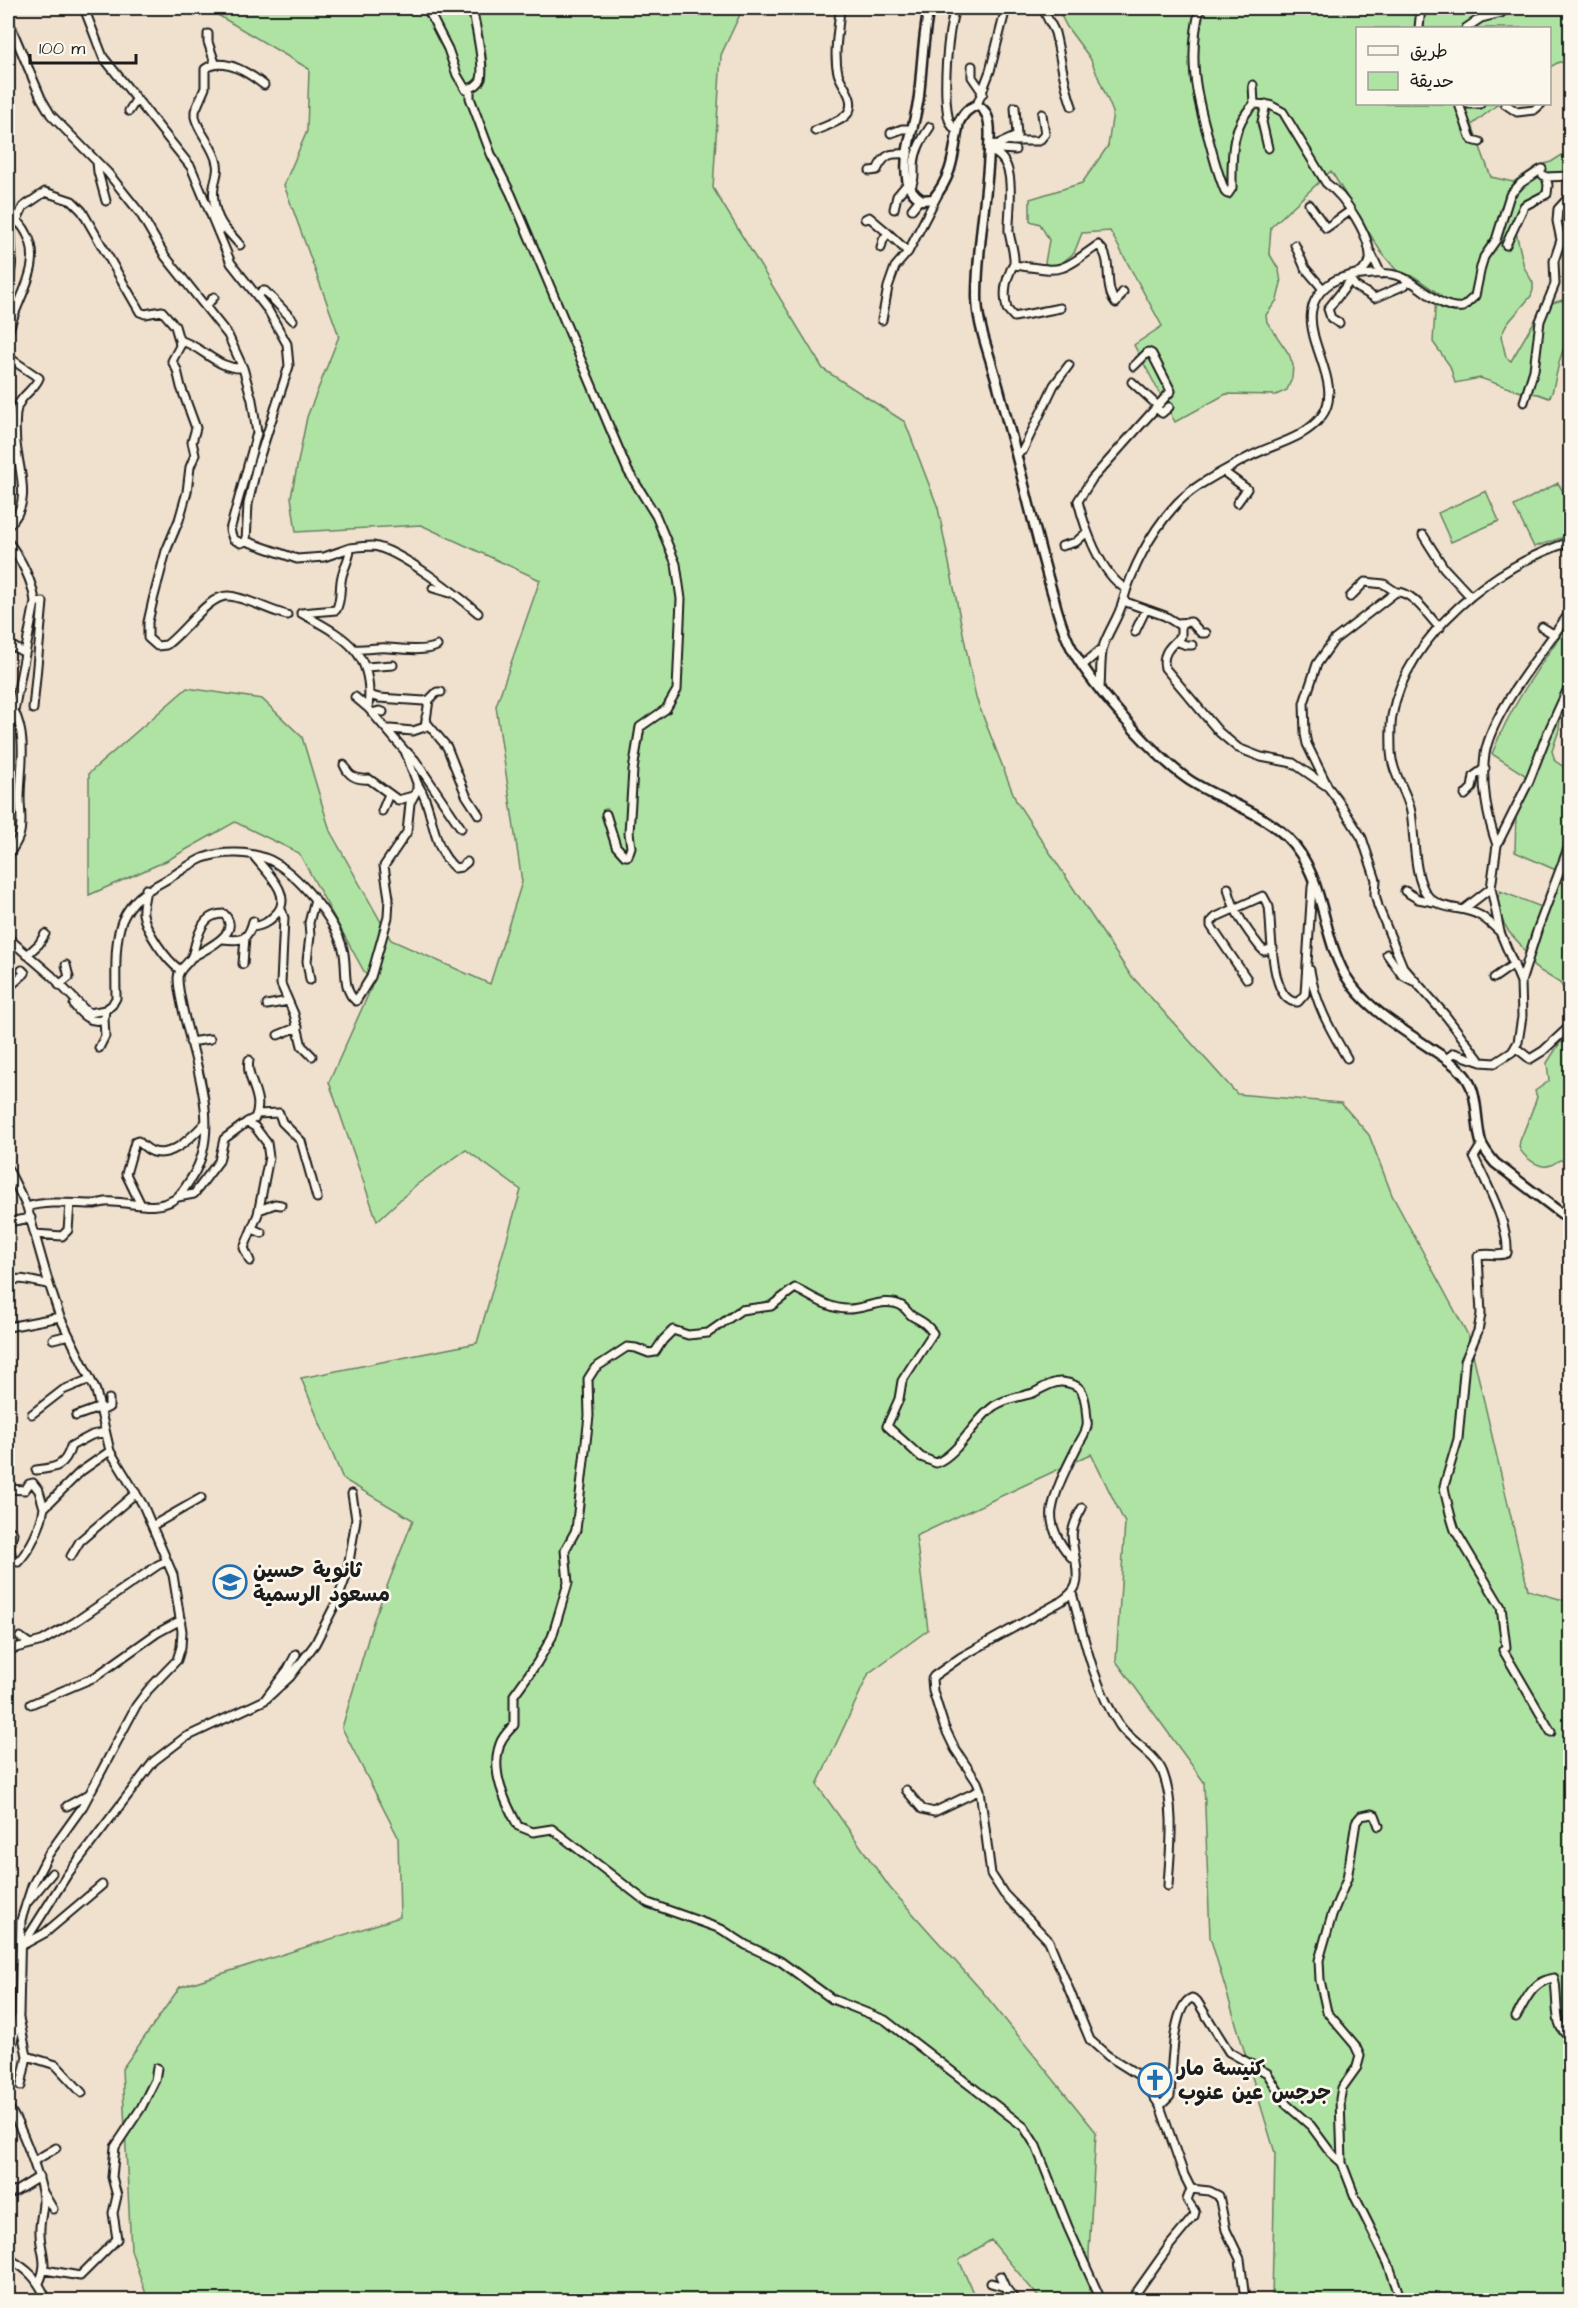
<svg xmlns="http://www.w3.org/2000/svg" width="1578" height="2308" viewBox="0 0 1578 2308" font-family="'Architects Daughter','Playpen Sans Arabic',sans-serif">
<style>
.green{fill:#afe3a4;stroke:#668060;stroke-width:1.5}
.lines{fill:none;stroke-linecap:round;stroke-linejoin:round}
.minor-casing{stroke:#1c1c1c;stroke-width:11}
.tertiary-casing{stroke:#1c1c1c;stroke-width:13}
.minor{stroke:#fbf7ec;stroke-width:7}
.tertiary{stroke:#fbf7ec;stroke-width:8}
.labels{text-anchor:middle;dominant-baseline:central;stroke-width:5;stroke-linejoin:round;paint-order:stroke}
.poi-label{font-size:21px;font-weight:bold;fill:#1c1c1c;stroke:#fbf7ec;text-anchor:start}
</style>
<rect width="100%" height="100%" fill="#f0e0ce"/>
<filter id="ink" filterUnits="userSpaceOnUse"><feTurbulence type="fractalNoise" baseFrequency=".0167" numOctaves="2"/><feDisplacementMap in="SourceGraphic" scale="12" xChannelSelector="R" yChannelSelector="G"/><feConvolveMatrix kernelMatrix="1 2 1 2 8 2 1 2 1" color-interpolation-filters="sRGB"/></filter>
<g filter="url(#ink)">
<!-- green -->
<path class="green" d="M206 8H743L721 55 713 188 823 369 905 422 938 508 976 698 1016 801 1129 973 1237 1094 1341 1103 1369 1135 1392 1195 1469 1337 1528 1590 1570 1602V2300H1272L1275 2153 1210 1937 1204 1782 1116 1661 1125 1523 1091 1454 916 1536 928 1630 869 1673 817 1785 890 1888 982 1991 1096 2132 1089 2253 1090 2300H1041L991 2240 959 2260 976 2300H148L131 2250 122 2069 180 1987 400 1917 398 1837 342 1728 373 1622 413 1520 343 1479 301 1378 477 1343 521 1190 466 1150 416 1185 377 1221 329 1082 372 986 299 853 235 822 166 861 89 895V773L187 688 262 699 302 737 330 831 391 940 490 984 522 882 496 706 540 580 421 525 296 532 291 497 307 417 339 336 284 185 307 131 309 69Z
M1057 8H1570V63L1559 62 1550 67V28H1358V104H1498L1472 125 1491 177 1513 182 1537 166 1551 162 1570 150V180L1551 181V197L1528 206 1516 232 1524 267 1533 283V290L1531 296 1507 324 1501 336 1506 357 1511 361 1538 315 1552 303 1570 298V330L1560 359 1552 393 1549 398 1538 394 1521 392 1480 378 1455 383 1450 366 1433 342 1436 296 1439 294 1415 277 1398 272 1381 252 1331 171 1271 227 1269 253 1279 270 1281 283 1277 300 1266 315 1267 322 1289 354 1293 365 1292 378 1287 390 1276 395 1226 394 1175 422 1134 345 1162 326 1110 231 1082 233 1074 253 1054 269 1045 263 1049 240 1040 224 1030 221V199L1082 183 1108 146 1113 112 1090 58 1067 27Z
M1558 483 1570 503V535L1534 547 1514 506Z
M1486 491 1499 521 1451 542 1438 513Z
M1570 622V688L1561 710 1559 730 1552 751 1555 761 1570 771V998L1560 983 1534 967 1520 944 1509 932 1495 908 1500 891 1544 908 1558 871 1515 852 1516 814 1525 775 1492 754C1510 706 1541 664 1570 622Z
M1561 1041 1570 1049V1162L1560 1160C1557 1161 1554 1164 1551 1165 1540 1170 1523 1157 1519 1147L1520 1141 1535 1103 1537 1097 1535 1091 1549 1081 1547 1063Z"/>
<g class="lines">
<!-- minor casing -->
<g class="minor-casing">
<path id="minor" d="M427 8 448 49 457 75 466 90C472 88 479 85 481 79 485 65 475 23 472 8
M955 8C947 35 943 88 948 116 949 122 953 128 957 132
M1044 8C1045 17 1052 24 1055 33 1061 57 1063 82 1072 106
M1200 8C1188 57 1195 92 1209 140 1214 158 1218 176 1226 193L1228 194 1232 188C1232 157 1230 127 1254 104L1270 105 1283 112 1326 183C1345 196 1372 238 1370 261L1362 272 1348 276 1355 286 1375 298 1405 285 1409 280
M8 20 41 98 51 115 108 173 140 213 165 256 228 335 243 368 252 400 257 433 230 530 233 539 241 543 246 541
M1419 28 1421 8
M1466 28 1481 18 1501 13 1505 8
M208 34V42L215 63
M972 66V77L983 93
M1253 85 1254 104
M470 88V98L491 154 511 194 628 471 656 516 676 564 681 599 677 690 666 709 640 727 633 770 629 833 631 847 628 856H625L616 846 606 814
M1266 104 1262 122 1268 148
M1459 104 1470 136 1472 140 1480 142
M1468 104H1480
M1505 104 1517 112 1534 110 1541 104
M977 105 990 71 1006 8
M129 111 136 100
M815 131C825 126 841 122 848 113 857 99 841 85 838 73 833 53 839 28 840 8
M891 133 902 129H913
M1011 141H1039L1045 134 1042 114
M989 145 999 144 1017 136 1015 107
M989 151C1020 157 1008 209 1009 231 1010 241 1015 253 1014 263 1013 267 1011 268 1010 272 1005 283 1004 297 1007 309L1014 317 1060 308
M994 152 1000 149 1015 150
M8 156 12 259 8 297
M97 162 98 172 106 201
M870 171 877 170C885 153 891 153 908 154
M1543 175 1546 177 1570 176
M910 189C915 179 914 175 914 165 915 150 922 139 930 127
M1309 204 1326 228 1350 211
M894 209 897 196 908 183
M912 209 920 199
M865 219 869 217 888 233
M17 220 23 207 45 192 72 201 82 211 140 312 145 314 162 311 175 326 179 340C203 346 217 370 243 368
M224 227 240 245
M218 232 224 227C216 216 212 201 214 187 215 178 219 173 217 164 214 146 199 134 195 117V111L205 88V69C223 56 249 73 264 85
M1295 245 1305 268 1323 289
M1506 245 1524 206 1547 194 1548 185 1546 177
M881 248 883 240 888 233 908 252
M1371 253 1381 274
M1014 265C1063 271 1056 275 1098 245 1115 259 1102 286 1116 303L1123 292
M258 295 262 291H265L293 320
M206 306 214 297
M882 320 888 287 895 267 908 252 937 196
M1339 323 1331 318 1328 309 1350 281
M8 335C14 301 45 268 27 234 24 228 21 223 15 220
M179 340 180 346 172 361 177 370 181 387 196 428 192 442 195 455 190 467 187 492 179 520 166 551 153 600 148 622V638L157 646 166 645C183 634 208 595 228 596 246 597 269 611 287 615
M8 357 39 378C33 392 18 396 16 413 15 424 15 439 17 451 21 477 31 505 8 526
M1132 382 1158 406
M1524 402 1534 370 1540 321 1555 284 1554 261 1561 240 1557 221 1558 209 1570 196
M1156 408 1162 413 1169 407
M1017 454 1023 450 1054 385 1069 365
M1224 472 1247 489 1237 503
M1423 535 1444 568 1470 596
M8 542C20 557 33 582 35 602L14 711 8 729
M1062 546 1076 542 1087 532
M350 548C357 547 366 546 373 546 398 549 459 596 478 613
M433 588 450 593
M1126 589C1100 573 1085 529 1078 501L1092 479 1171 391 1152 354 1148 352 1134 366
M1350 597 1365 582 1384 584 1396 592
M1123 601 1165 616 1181 626V636C1171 646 1161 653 1165 668L1219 732 1238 748 1261 757 1293 763 1328 787 1337 799 1362 838 1376 880 1375 894 1378 906 1403 967 1446 1016 1481 1062
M1177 623 1191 622 1201 633H1206
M1542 627 1555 635
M1135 632 1146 609
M1176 641 1186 645H1192
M8 644 25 653
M354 649C366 650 376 647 388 648 400 649 426 652 437 646
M1083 665 1103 648
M366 667 393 665
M1100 688C1101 675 1100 659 1103 647 1108 631 1119 617 1123 601 1132 569 1150 534 1172 509 1191 486 1222 472 1247 458 1272 444 1303 440 1321 417 1352 378 1277 318 1332 282 1342 276 1351 276 1362 275 1375 274 1386 272 1399 276 1420 282 1439 311 1463 307L1475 296 1481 267 1484 257 1496 240 1510 195 1521 183 1542 169
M369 695 379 698 424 701 429 700 437 692H441
M355 697 368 708
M33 709 43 602H35
M372 713 379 711 383 712
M426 717 427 723 447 747 466 795 479 815
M390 729 413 731 425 727 429 700
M407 752 415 760 461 828
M344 765C349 777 357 780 369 779L398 800 413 796
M417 783C435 810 430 846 455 868L461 867 467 862
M1327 785 1307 744 1305 734 1304 703 1317 664 1334 640 1396 592C1412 590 1429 617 1440 628
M1465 795 1472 788 1474 776 1485 768
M382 811 389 794
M1497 845C1487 818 1481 783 1485 754 1492 711 1545 649 1570 612
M8 857C11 850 17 843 19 836 23 825 20 810 20 799 20 769 28 739 14 711
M1228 888C1233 911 1246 929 1260 947L1264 951 1273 948
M146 889C145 897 142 906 143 914 146 931 166 960 180 970
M1405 891 1418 899 1434 902
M281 909 284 918 281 984 294 1014 302 1046 312 1056
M1464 909 1491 888
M252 927C263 926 268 922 276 914 295 895 264 870 253 855
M1500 932C1493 926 1487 919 1479 915 1463 906 1441 911 1428 896 1413 879 1415 835 1411 812 1407 791 1392 774 1391 752 1391 740 1390 727 1392 716 1406 635 1497 564 1570 542
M8 938 52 976 84 1009 90 1013 105 1010 112 1005 116 998C116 975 114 942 122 921 132 899 144 892 164 881 177 874 189 864 203 858 222 851 251 851 270 860 298 874 335 919 343 949 348 966 341 989 356 1001L371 977 388 917 389 898 384 866 407 832 410 803 417 790V783L405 751 368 708C375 651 344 637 301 613L336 610C342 600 339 587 342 576 344 567 351 556 350 548L324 557 297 559 246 541 248 504 257 465 289 366 287 344 268 310 231 263 191 167 103 57 84 8
M223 939C241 941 248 941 253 921
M1387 954 1402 975 1413 981
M27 955 39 944 45 934
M243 964 245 937
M1310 970C1315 1003 1330 1029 1347 1058
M1494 978 1514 964
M1247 979 1211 926V922L1216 917 1263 896 1269 907C1272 927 1269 1004 1298 1002L1305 994 1312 887 1314 879
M310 980 307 961 310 936 309 923 315 899
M1521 982 1538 928 1570 843
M59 985 69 977 66 965
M8 986 9 987 25 973 22 970
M74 1005C82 1015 90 1024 104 1019L105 1010
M267 1005 288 1001
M278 1035 298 1027
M190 1042 210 1039
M1515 1047 1530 1059 1543 1051 1570 1026
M99 1048 105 1036 104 1019
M1446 1059 1454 1053 1481 1062 1495 1063 1512 1052 1518 1042 1522 1017 1521 982 1500 932 1491 888 1497 845 1529 781 1546 737 1570 684
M257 1114 279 1113 282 1122 301 1141 317 1198
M247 1122 255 1118C265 1096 245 1080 249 1060
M1482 1144 1474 1157C1486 1183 1509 1224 1507 1253 1497 1258 1487 1251 1478 1256L1481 1314 1478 1331 1465 1361 1458 1439 1444 1486C1445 1495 1452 1522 1455 1530L1501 1607 1506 1647 1503 1650 1551 1732
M8 1169 27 1207 49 1284 60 1317 96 1391 110 1451 143 1505 173 1575 182 1631 181 1647 177 1660 148 1690 136 1706 83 1806 48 1855 32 1886 21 1920 19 2015 13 2041 8 2048
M178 1197 194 1194 219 1161 224 1139 247 1122 255 1127 267 1143 269 1157 258 1214 244 1248 250 1261
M141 1205 126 1174 135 1142 138 1141C140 1143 142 1145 145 1147 166 1165 192 1137 205 1123
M27 1207C49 1200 73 1204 95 1204 101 1203 107 1201 113 1202 135 1203 155 1211 175 1199 182 1194 187 1185 192 1177 223 1128 194 1062 183 1010 181 1000 178 989 178 978 178 968 188 965 192 956 194 951 195 944 197 939 202 924 207 914 224 914 243 934 205 949 191 958
M259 1210 275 1204 281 1205
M8 1222 31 1218
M253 1229 262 1233
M35 1234 62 1236 68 1230 70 1204
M8 1281C23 1276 33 1283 49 1284
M8 1327 60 1317
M53 1339 69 1335
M101 1411 109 1407V1399
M32 1414 63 1390 90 1379
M76 1416 101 1407
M36 1470C55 1468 65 1467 71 1446L92 1435 105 1432
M8 1489 25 1490 29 1484 33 1483 39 1491 44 1508
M152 1526 201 1498
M8 1529 13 1533 10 1548 12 1559 18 1562C31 1548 41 1527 44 1508L80 1472 110 1451
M71 1556 80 1541 136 1493
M1076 1562C1071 1536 1069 1531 1082 1508
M1072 1593C1084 1638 1094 1687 1120 1726 1132 1743 1156 1754 1163 1773 1176 1808 1170 1850 1168 1886
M20 1637 30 1644
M8 1650 42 1641 75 1622 158 1565 167 1561
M266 1698 288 1669 296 1654
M31 1704 95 1677 157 1633 181 1620
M906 1790 922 1809 934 1812 980 1790
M67 1806 89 1794
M1379 1826 1375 1815 1372 1814 1361 1816 1356 1822 1347 1879 1332 1915 1319 1960 1320 1980 1327 2012 1355 2045 1360 2056 1357 2067 1342 2088 1340 2099 1342 2163 1355 2197 1388 2263 1401 2300
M26 1904 52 1873
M23 1945 67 1875 154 1761 184 1738 265 1700 290 1677 315 1644 337 1601 347 1574 356 1519 352 1494
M23 1945 45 1933 102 1885
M1516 2017C1526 2000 1532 1981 1554 1978 1559 1992 1552 2031 1570 2036
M19 2018 27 2056 21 2086
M27 2056 56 2065 82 2093
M1160 2106 1170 2096C1172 2077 1171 2005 1192 1998L1197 2001 1229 2052 1267 2073 1287 2105 1311 2126 1331 2153 1342 2163
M8 2107C20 2122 43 2182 43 2201 43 2212 39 2223 40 2234 41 2255 49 2261 39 2283
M34 2161 56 2148
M43 2192 53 2209
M8 2194 16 2191 39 2177
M8 2258C29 2270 37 2278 47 2300
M45 2270 80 2276 117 2239 113 2213 117 2196 112 2177 115 2147 141 2108 155 2080 157 2068
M1000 2276 1005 2287
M991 2283 1005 2287 1015 2300
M1101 2300 1068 2227 1036 2146 1024 2127 885 2020 832 1999 780 1961 746 1945 721 1929 648 1903 552 1829 533 1832 518 1826C505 1802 490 1771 500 1744 502 1737 509 1730 514 1725V1695L537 1663 552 1637 568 1583 565 1550 576 1530 589 1416 588 1379 595 1368 627 1347 636 1348 649 1353 655 1352 663 1340 673 1330 688 1335 708 1333 741 1310 771 1306 795 1288C811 1296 829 1309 847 1309 864 1310 885 1296 902 1306 906 1309 908 1313 912 1316 922 1322 925 1322 933 1333L902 1381 899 1399 887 1426 921 1457 936 1463C959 1454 973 1421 994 1406 1006 1398 1020 1397 1033 1393 1042 1389 1052 1381 1062 1382 1081 1384 1084 1391 1086 1408 1086 1414 1088 1421 1087 1426 1086 1433 1080 1441 1077 1447 1067 1467 1056 1487 1052 1510 1049 1528 1063 1550 1076 1562 1079 1583 1078 1590 1060 1602L961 1657 934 1676 932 1679 933 1691 944 1726 955 1749 977 1782 980 1790 991 1874 1004 1894 1049 1941 1090 2040 1108 2056 1140 2076 1160 2106 1184 2175 1191 2189 1209 2191 1219 2196 1226 2230 1240 2259 1245 2300
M1131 2300 1170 2245 1194 2216 1195 2212 1187 2200 1191 2189"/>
</g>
<!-- tertiary casing -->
<g class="tertiary-casing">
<path id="tertiary" d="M929 8C923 37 922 66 919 96 916 122 903 151 907 178 908 188 914 195 922 200L933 199C954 174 953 153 959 122 964 113 967 109 977 105 981 108 984 109 986 114 992 124 989 140 989 151 987 199 977 247 977 296 977 322 986 344 993 369 999 387 1003 406 1008 424 1024 481 1036 538 1053 595 1057 611 1062 628 1069 643 1087 681 1154 756 1189 780 1221 801 1259 810 1287 837 1325 875 1320 930 1345 975 1365 1008 1399 1027 1430 1048 1442 1056 1456 1064 1465 1076 1479 1094 1475 1121 1481 1142 1484 1150 1490 1157 1495 1163L1570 1220"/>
</g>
<!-- minor -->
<use href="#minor" class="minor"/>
<!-- tertiary -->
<use href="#tertiary" class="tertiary"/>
</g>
</g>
<!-- icons -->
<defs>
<g id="school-ring" transform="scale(1.725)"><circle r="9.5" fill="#fbf7ec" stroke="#1f6fb2" stroke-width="1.5"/><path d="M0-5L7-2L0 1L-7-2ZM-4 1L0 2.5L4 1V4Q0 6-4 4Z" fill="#1f6fb2"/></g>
<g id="church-ring" transform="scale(1.725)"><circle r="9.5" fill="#fbf7ec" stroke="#1f6fb2" stroke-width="1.5"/><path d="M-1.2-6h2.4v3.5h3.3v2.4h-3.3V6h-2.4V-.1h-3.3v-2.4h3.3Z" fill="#1f6fb2"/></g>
</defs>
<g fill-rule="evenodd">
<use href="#school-ring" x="230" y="1582"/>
<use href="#church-ring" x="1155" y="2080"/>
</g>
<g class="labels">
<!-- poi labels -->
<g class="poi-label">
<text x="253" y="1570">ثانوية حسين<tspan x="253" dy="24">مسعود الرسمية</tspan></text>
<text x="1178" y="2068">كنيسة مار<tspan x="1178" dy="24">جرجس عين عنوب</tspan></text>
</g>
</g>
<!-- margin -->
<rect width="1578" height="2308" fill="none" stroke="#fbf7ec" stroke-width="30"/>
<rect x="15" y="15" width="1548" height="2278" fill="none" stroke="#1c1c1c" stroke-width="2" filter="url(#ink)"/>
<!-- legend -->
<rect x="1356" y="27" width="195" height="78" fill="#fbf7ec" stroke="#a29f99" stroke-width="1.5"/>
<rect x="1368" y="46" width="30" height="9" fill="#fbf7ec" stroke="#a29f99" stroke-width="1.5"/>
<text x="1410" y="57" font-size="18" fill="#1c1c1c">طريق</text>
<rect x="1368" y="72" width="30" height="18" fill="#afe3a4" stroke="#a29f99" stroke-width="1.5"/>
<text x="1410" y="87" font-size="18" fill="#1c1c1c">حديقة</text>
<!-- scale -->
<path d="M30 54v9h106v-9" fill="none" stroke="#1c1c1c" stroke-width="3"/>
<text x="39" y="54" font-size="18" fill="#1c1c1c" stroke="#fbf7ec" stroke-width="4.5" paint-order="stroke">100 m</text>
</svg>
